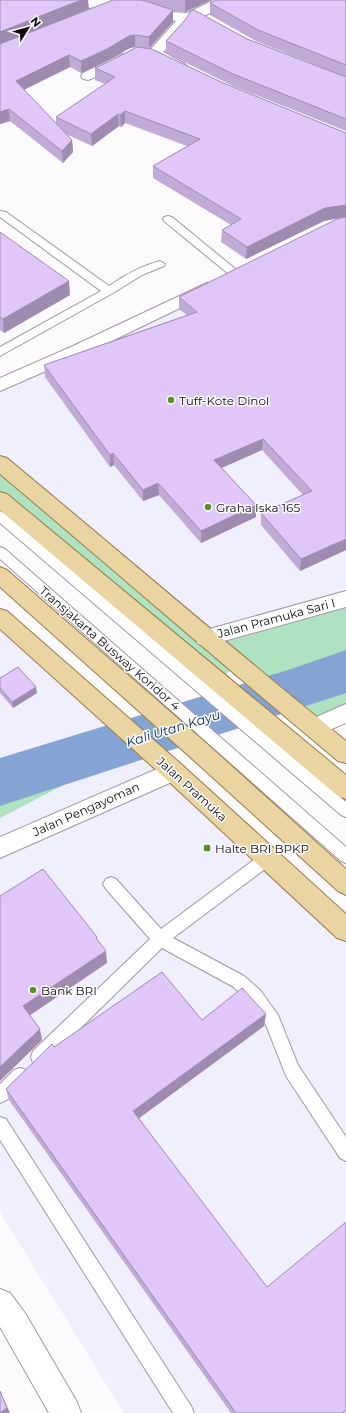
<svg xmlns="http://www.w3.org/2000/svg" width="346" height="1413" viewBox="0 0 346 1413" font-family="Montserrat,sans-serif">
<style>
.commercial{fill:#f0effd}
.green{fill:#afe2c0}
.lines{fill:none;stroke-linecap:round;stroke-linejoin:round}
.river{fill:#86a4d3;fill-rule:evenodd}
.service-casing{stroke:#a295a4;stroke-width:2}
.minor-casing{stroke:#a295a4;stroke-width:2}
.tertiary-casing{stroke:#a295a4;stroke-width:2}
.primary-casing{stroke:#947a46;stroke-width:2}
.service{fill:#fff;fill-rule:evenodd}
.minor{fill:#fff;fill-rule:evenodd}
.tertiary{fill:#fff;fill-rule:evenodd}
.primary{fill:#ead4a2;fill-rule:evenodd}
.wall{fill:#c2aad7;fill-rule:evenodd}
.shaded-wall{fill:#9e8baf}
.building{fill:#e1c6fa;stroke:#9e8baf}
.poi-dot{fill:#58902c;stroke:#fff;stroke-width:1.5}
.labels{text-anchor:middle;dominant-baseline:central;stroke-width:3;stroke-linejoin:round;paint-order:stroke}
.poi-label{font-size:12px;fill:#0e0a0f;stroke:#fff;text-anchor:start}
.street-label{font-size:12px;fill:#0e0a0f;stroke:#fff}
.water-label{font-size:13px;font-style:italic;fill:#0a2f66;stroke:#fff}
</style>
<rect width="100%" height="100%" fill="#fdfafd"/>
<!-- commercial -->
<path class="commercial" d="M233 281 346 372V596L206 638 0 463V387Z
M0 615 346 930V1413H124L0 1212Z"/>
<!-- green -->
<path class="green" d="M0 463 207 638 346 596V710L316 722 237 664 218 682 0 498Z
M55 775 75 779 0 818V796Z"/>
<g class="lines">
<!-- river -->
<path class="river" d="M346 650V693L0 806V758L291 669Z"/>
<!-- service casing -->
<g class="service-casing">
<path id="service" d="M0 211 6 212 109 286C125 275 141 266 160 261L165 264 164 266 142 275 113 293 0 356V347L101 291 0 217Z
M168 216 172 217 239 272 240 274 239 276H231L164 221 163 219 164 217Z
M0 511 4 513 346 802V817L341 815 0 523Z
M0 547 5 549 346 847V863L341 861 0 559Z
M268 851 273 853 276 858 273 863 173 938 244 976 260 990 278 1015 298 1065 346 1137V1161L340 1158 286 1076 266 1025 248 1000 232 986 162 948 45 1063 39 1065 33 1063 31 1057 33 1051 150 939 106 889 103 884 106 879 111 877 116 879 161 929 263 853Z
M20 1068 26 1070 28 1076C24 1087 11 1099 0 1103V1084L14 1070Z
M0 1117 6 1119 191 1406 194 1413H173L0 1140Z"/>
</g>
<!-- minor casing -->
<g class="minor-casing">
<path id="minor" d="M44 0H138L140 3 138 6 133 7 77 8 46 3Z
M214 0H232L230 3 196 20 190 21 184 31 163 52 185 64 187 67 185 70C174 73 151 62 149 51L176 21 167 19 165 16 167 13 172 12 187 13Z
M122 54 127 55 129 58 118 68 88 80 83 79 81 76 83 73Z
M207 283 213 284 216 288 213 292 85 354 0 391V378L73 346Z
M173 762 181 764 184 771 181 778 0 858V837Z
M0 1289 10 1293 25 1313 77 1402 81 1413H49L0 1327Z"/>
</g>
<!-- tertiary casing -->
<g class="tertiary-casing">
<path id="tertiary" d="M346 591V607L206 646 198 644 195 638 198 632 206 630Z
M346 704V723L315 736 307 733 304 727 307 721Z"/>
</g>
<!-- primary casing -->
<g class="primary-casing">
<path id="primary" d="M0 456 7 458C120 552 232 648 346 741V763L338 761C224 666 113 569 0 474Z
M0 492 7 494 346 775V799L338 796 0 510Z
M0 567 7 570 205 742 346 869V895L338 891 189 756 0 587Z
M0 609 7 611 181 764 346 914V941L337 938 165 778 0 629Z"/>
</g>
<!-- service -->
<use href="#service" class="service"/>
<!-- minor -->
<use href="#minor" class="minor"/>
<!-- tertiary -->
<use href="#tertiary" class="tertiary"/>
<!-- primary -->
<use href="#primary" class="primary"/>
</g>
<!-- wall -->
<path class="wall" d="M0 0 89 9 46 26 143 0H211L185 12 173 11V22L150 48 221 82 346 133V550L300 571 261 525V513L303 495 262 450 222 468 256 505V517L201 543 159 495 143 501 114 465 110 467 45 377 44 365 187 315 179 309V297L344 217 324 221 246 259 221 242 222 230 231 225 153 178V166L187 146 125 123 121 127 119 126 92 146 66 134 72 140 73 152 63 163 10 121 0 124ZM135 47H137L118 57 95 68V80L105 84 56 117V124L24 90 70 67 81 73 107 61 130 48Z
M346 0V131L233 86 166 53V41L247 39 334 72 258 42 210 15V3Z
M0 232 70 295 4 333 0 330Z
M0 678 37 693 13 708 0 693Z
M266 1014 264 1026 139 1118 346 1413H231L9 1100 6 1089 54 1047Z"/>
<!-- shaded-wall -->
<path class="shaded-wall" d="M81 0H88L89 9 0 44V32Z
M186 0H211L185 12V1Z
M173 10V22L149 48V37Z
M135 35V47L130 48 107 61 81 73V61L129 36Z
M69 55 70 67 17 93 16 81Z
M9 109 10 121 0 124V112Z
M125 111V123L121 127 120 115Z
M118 114 119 126 92 146 91 134Z
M72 140 73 152 63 163 62 151Z
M346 205V217L324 221 246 259 247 247 325 208Z
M69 281 70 295 4 333 3 319Z
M263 439 262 450 214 471V460Z
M113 453 114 465 110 467V455Z
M158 483 159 495 143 501V490Z
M256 505V517L201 543V531Z
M346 539V550L300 571 301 559Z
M36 687 37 693 13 708 12 702Z
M106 951 107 963 26 1018 23 1006Z
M266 1014 264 1026 134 1122 133 1111Z
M40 1029 42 1040 0 1081V1067Z
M0 1391 10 1413H0Z"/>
<!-- building -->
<path class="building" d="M0 0H81L0 32Z
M113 0H142L173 10 149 37 135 35 129 36 107 49 81 61 69 55 16 81 72 140 62 151 9 109 0 112V44Z
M217 0H346V65L258 30 210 3Z
M194 10 247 39 346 77V119L233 74 166 41 185 20 191 11Z
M137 47 152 49 221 82 346 133V205L325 208 247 247 222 230 241 219 153 166 200 139 125 111 120 115 118 114 91 134 56 117 115 77 95 68 118 57Z
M346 217V539L301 559 261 513 312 491 263 439 214 460 256 505 201 531 158 483 143 490 113 453 110 455 44 365 197 312 179 297 337 219Z
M0 232 69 281 3 319 0 317Z
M18 667 36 687 12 702 0 688V678Z
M43 869 97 937 96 938 106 951 23 1006 40 1029 0 1067V896Z
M162 972 202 1020 242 988 266 1014 133 1111 267 1287 346 1222V1410L342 1413H236L6 1089 52 1044 54 1047Z
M0 1391 7 1408 0 1413Z"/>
<!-- markers -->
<g class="poi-dot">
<circle cx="171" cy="400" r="4"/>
<circle cx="208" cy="507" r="4"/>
<rect x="203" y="844" width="8" height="8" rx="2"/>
<circle cx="33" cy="990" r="4"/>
</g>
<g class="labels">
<!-- poi labels -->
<g class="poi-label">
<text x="179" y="400">Tuff-Kote Dinol</text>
<text x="216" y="507">Graha Iska 165</text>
<text x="215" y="848">Halte BRI BPKP</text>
<text x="41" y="990">Bank BRI</text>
</g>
<!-- street labels -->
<g class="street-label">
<text transform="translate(276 618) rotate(-15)">Jalan Pramuka Sari I</text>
<text transform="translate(110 648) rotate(41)">Transjakarta Busway Koridor 4</text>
<text transform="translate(192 789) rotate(42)">Jalan Pramuka</text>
<text transform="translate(86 809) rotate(-24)">Jalan Pengayoman</text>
</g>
<!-- water labels -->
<g class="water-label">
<text transform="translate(173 728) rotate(-17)">Kali Utan Kayu</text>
</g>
</g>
<!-- north arrow -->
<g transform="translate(28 28) rotate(53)" stroke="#ffffff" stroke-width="3" paint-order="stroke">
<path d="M0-3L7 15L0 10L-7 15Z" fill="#0e0a0f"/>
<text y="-6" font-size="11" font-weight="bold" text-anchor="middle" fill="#0e0a0f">N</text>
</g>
</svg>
